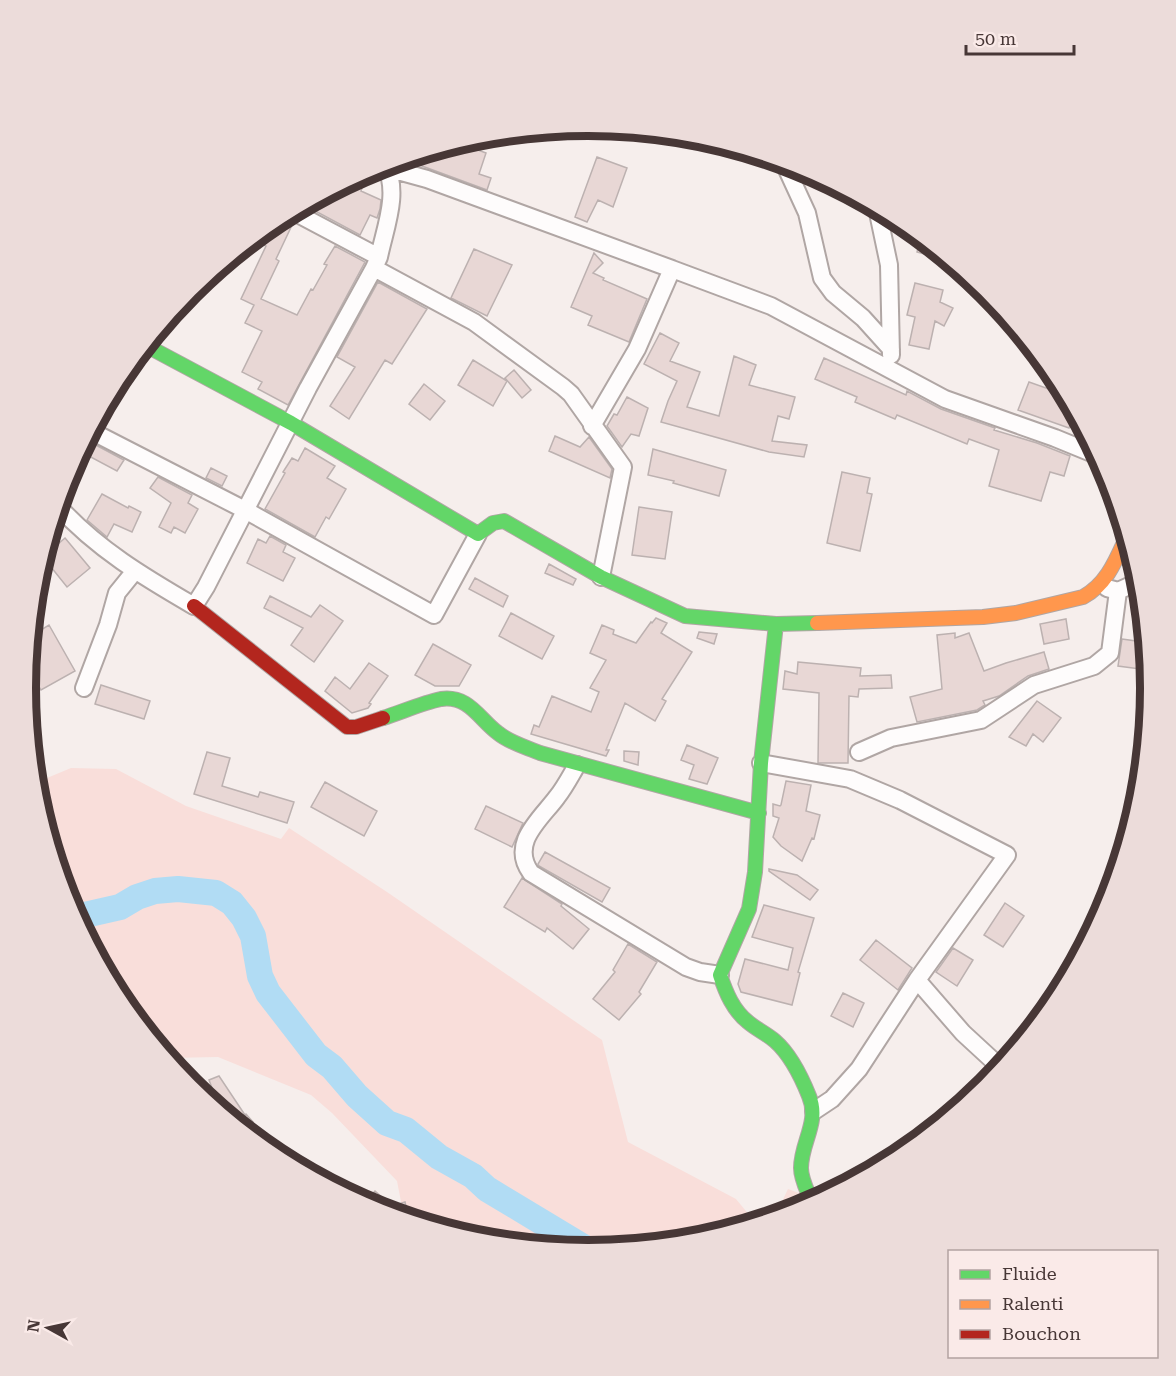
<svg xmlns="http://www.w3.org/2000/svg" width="1176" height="1376" viewBox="0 0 1176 1376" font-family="'Roboto Serif',serif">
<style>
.green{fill:#f9deda}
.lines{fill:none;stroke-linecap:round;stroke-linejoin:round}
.river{stroke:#b1dcf4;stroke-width:26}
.building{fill:#e8d7d5;stroke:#bcb1b0;stroke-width:1.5}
.street-casing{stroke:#b0a6a4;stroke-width:20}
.fast-casing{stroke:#b0a6a4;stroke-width:16}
.slow-casing{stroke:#b0a6a4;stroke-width:16}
.jam-casing{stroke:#b0a6a4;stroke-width:16}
.street{stroke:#fefcfc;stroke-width:16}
.fast{stroke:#63d668;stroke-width:14}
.slow{stroke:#ff974d;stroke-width:14}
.jam{stroke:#b3261e;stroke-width:14}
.rim{fill:none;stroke:#473736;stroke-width:8}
</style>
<rect width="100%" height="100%" fill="#f6eeec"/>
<!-- green -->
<path class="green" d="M71 768 116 769 186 806 281 839 289 828 387 892 602 1040 628 1142 736 1199 755 1222 697 1240 588 1250 478 1240 404 1217 397 1181 332 1113 311 1095 218 1057 168 1058 120 1000 68 903 36 797 35 783Z
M788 1189 818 1200 803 1208 775 1216Z"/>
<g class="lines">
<!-- river -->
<path class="river" d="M76 917 120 907 137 897 155 891 178 889 216 893 232 903 244 918 253 936 260 976 268 993 316 1055 332 1067 357 1096 387 1123 406 1130 439 1157 473 1176 487 1189 588 1250"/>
</g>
<!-- building -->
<path class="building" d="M454 144 469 150 470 147 486 153 479 174 491 178 487 190 403 159Z
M597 157 627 168 613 207 598 200 587 222 575 217Z
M368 171 361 191 381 200 380 209 377 218 370 215 360 235 304 205Z
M283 216 293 223 276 259 279 261 261 299 297 315 311 289 313 290 327 265 324 264 335 246 365 262 288 405 258 389 262 382 242 372 262 331 245 323 254 305 241 299 266 246 258 242 263 231Z
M921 237 930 244 950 261 917 252Z
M474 249 512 265 487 316 451 298Z
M594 253 603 263 593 273 604 278 603 280 647 299 629 342 588 325 592 316 571 307Z
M378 282 427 309 392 364 385 360 349 419 330 406 355 367 337 357Z
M915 283 943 290 940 302 953 308 944 326 935 321 929 349 909 345 915 317 907 315Z
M660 333 679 343 670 361 700 372 687 407 719 416 734 356 756 365 749 385 795 397 789 419 778 416 772 441 807 445 804 457 769 452 661 422 668 401 677 381 644 364Z
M824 358 906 395 907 391 941 409 995 428 994 430 1037 443 1070 456 1064 476 1050 472 1041 501 989 486 999 450 969 439 967 444 897 415 895 419 855 402 857 397 815 379Z
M473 360 507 381 493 406 458 385Z
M514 370 531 390 522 398 505 378Z
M1029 382 1066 395 1075 411 1069 428 1018 410Z
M424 384 445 401 430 420 409 404Z
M627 397 648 408 639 436 631 434 622 447 607 426 614 414 617 415Z
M555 436 580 447 589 437 612 469 610 478 549 451Z
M92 443 124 460 117 471 85 454Z
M305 448 335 466 327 478 346 489 329 519 326 517 315 537 265 509 285 473 283 472 292 458 298 461Z
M653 449 726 470 719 496 673 483 674 481 648 475Z
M211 468 227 476 222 486 206 478Z
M842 472 870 478 867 493 872 494 860 551 827 543Z
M158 477 192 495 188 503 198 509 185 533 174 527 171 533 159 527 171 503 150 488Z
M102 494 128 508 129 506 141 512 132 532 114 524 107 537 87 520Z
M639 507 672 512 665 559 632 555Z
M270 536 286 545 283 552 295 558 283 581 247 563 258 539 266 543Z
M65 538 90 568 67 587 43 557Z
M549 564 576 579 573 585 545 573Z
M475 578 508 596 503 607 469 589Z
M270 596 311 617 320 605 343 621 314 662 291 645 303 628 264 608Z
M511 613 554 636 542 659 499 636Z
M656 618 667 623 661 633 692 652 662 699 666 701 655 721 625 703 606 750H609L606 756 531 734 534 725 539 727 552 696 591 712 599 692 590 688 606 660 590 653 602 625 614 630 613 634 636 643 651 622 652 623Z
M1066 619 1069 639 1044 644 1040 624Z
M49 625 75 671 41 690 28 667 31 636Z
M699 632 717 634 714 644 697 638Z
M955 633V638L969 633 984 671 1006 663 1044 652 1049 669 1028 676 999 696 983 701 985 705 977 710 917 722 910 697 942 689 937 635Z
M1122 639 1143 642 1140 669 1118 666Z
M433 644 471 665 459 686H435L415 675Z
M798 662 861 668 860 676 891 675 892 688 859 689 858 697 849 696 848 763H818L819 693 783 689 785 671 797 674Z
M369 663 388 676 369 703 371 704 368 708 352 713 325 691 335 677 350 689Z
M101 685 150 701 144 719 95 704Z
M1037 701 1061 718 1043 742 1033 734 1026 746 1009 737Z
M687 745 718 758 707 784 689 779 694 765 681 760Z
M624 751 639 752 638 765 624 761Z
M207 752 230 758 222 786 258 797 260 792 294 802 287 823 194 794Z
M786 781 811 785 806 811 820 815 814 839 812 838 802 861 781 846 773 837 779 818 773 816V804L780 806 781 805Z
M325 782 377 811 364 836 311 807Z
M486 806 523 823 512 847 475 829Z
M545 852 610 888 602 902 539 866 538 864Z
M769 869 797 875 818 890 810 900 769 871Z
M522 878 562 904 561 906 589 929 573 949 547 928 545 932 504 907Z
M1005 903 1024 916 1003 947 984 935Z
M764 905 814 918 798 972 800 973 792 1005 741 992 738 984 745 959 788 970 793 948 752 937Z
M876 940 912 968 898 990 860 960Z
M628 944 657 962 639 992 641 994 619 1020 593 999 615 972 613 970Z
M953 948 973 960 957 986 936 972Z
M843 993 864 1003 853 1027 831 1016Z
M219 1076 245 1115 246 1114 253 1122 244 1130 213 1104 217 1101 209 1080Z
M375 1191 392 1206 405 1202 409 1219 364 1203Z"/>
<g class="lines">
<!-- street casing -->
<g class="street-casing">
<path id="street" d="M743 150 784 163 807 213 822 278 833 293 863 318 891 349
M387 168 427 179 672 269 637 349 592 426
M877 208 889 265 891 355
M292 211 379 257 374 268 474 322 563 387 571 394 623 467 601 577
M379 257C385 228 400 192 385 165
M672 269 771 306 945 399 1055 438 1099 456
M91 431 245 510 434 615 478 534
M58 506C97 549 144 577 194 606L206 587 308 388 374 268
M1107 588 1118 591 1140 581
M84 688 108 625 117 593 134 572
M859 752 891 738 981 720 1034 685 1094 666 1110 653 1118 591
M761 763 850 779 900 800 1007 855 917 980 859 1069 832 1099 814 1111
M577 765C571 775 565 787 557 797 541 819 509 843 531 873L686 967 700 972 720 975
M917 980 963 1033 1001 1068"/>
</g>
<!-- fast casing -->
<g class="fast-casing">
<path id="fast" d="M145 345 291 423 478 534 493 523 504 521 601 577 685 616 776 624 817 623
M776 624 761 763 755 872 749 909 720 975C726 993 733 1010 748 1022 756 1029 767 1034 775 1041 791 1055 801 1076 809 1096 820 1122 801 1142 801 1168 801 1180 808 1192 812 1203
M383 718C402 712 422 703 441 699 469 695 479 719 498 733 510 743 526 747 540 753L759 813"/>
</g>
<!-- slow casing -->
<g class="slow-casing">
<path id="slow" d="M817 623 983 617 1016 613 1083 597C1107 584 1116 560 1127 536"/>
</g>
<!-- jam casing -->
<g class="jam-casing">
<path id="jam" d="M194 606 347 727H356L383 718"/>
</g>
<!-- street -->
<use href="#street" class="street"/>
<!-- fast -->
<use href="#fast" class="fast"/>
<!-- slow -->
<use href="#slow" class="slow"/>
<!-- jam -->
<use href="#jam" class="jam"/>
</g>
<!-- crop -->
<path d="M0 0H1176V1376H0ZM36 688a552 552 0 1 1 1104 0a552 552 0 1 1-1104 0Z" fill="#ecdcda" fill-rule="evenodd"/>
<path class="rim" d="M36 688a552 552 0 1 1 1104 0a552 552 0 1 1-1104 0Z"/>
<!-- legend -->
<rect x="948" y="1250" width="210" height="108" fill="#faeae8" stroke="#b2a2a1" stroke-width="1.5"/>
<rect x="960" y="1270" width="30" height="9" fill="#63d668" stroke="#b2a2a1" stroke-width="1.5"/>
<text x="1002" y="1280" font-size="18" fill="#473736">Fluide</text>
<rect x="960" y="1300" width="30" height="9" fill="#ff974d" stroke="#b2a2a1" stroke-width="1.5"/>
<text x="1002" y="1310" font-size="18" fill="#473736">Ralenti</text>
<rect x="960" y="1330" width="30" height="9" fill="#b3261e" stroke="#b2a2a1" stroke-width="1.5"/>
<text x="1002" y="1340" font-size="18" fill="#473736">Bouchon</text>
<!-- north arrow -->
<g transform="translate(48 1328) rotate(278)" stroke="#faeae8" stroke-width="4.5" paint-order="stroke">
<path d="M0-4.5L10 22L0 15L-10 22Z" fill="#473736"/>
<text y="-9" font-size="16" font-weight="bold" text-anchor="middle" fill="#473736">N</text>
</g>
<!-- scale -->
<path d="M966 45v9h108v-9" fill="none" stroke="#473736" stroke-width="3"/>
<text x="975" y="45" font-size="18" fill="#473736" stroke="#faeae8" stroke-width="4.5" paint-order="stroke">50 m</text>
</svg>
